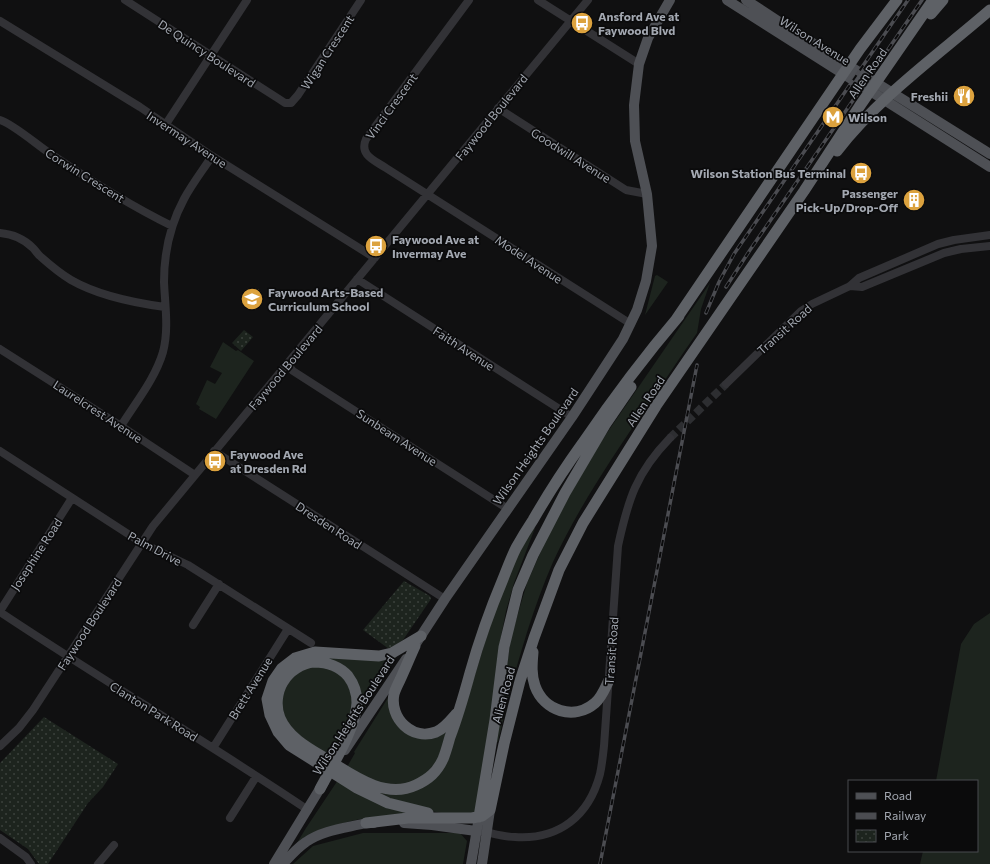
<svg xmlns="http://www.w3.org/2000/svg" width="990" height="864" viewBox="0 0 990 864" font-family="Commissioner,sans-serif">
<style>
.grass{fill:#1d241e}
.park{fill:url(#park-dots)}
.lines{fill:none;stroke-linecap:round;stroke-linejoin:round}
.minor-tunnel{stroke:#2d2e31;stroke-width:8;stroke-dasharray:8 4;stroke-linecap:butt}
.minor{stroke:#323236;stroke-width:8}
.major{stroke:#4e5055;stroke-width:10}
.highway{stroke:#5e6166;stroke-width:11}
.rail-casing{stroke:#4b4c51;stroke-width:3.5}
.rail{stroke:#0b0b0c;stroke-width:2;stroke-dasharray:6;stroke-linecap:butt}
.labels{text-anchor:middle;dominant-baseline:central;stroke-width:3.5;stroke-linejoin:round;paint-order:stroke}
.poi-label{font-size:12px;font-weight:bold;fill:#a3a8b1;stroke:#0b0b0c;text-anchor:start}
.street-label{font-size:12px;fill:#a3a8b1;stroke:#0b0b0c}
</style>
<defs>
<pattern id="park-dots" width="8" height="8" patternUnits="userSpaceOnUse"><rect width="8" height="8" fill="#1d241e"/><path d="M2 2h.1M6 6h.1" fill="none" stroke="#3b413c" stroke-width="1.8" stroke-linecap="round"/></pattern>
</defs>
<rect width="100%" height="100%" fill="#101011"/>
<!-- grass -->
<path class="grass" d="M657 275 668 282 645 315 655 276Z
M710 283 701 309 697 333C679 358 663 384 645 409 612 458 578 508 553 562 528 620 512 681 498 742H496L511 637 527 583 548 535 562 508 600 443Z
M223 342 236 351 238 350 254 361 216 419 199 409 200 407 196 404 207 380 215 384 222 373 210 367Z
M531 528H535L514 583 506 611 499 647 490 728 475 813 446 814 406 806 370 788 417 789 456 735 498 601 506 580Z
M990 613V864H920L923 851H977V781H936L961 644 974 624Z
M400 651 357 721 359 712 395 656Z
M327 656 393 657 360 709V695L328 660Z
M322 666 340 674 347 682 353 700 348 721 342 735 329 756C305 740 268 720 287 686 296 670 304 668 322 666Z
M391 693 407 733 450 730 436 762 423 777 405 785 380 784 347 767 355 753 354 752Z
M338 780 408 812V814C386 816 362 817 340 824 326 829 311 836 297 843L306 828Z
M363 833H460L467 841 463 864H293L313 846Z"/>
<!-- park -->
<path class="park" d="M244 330 253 337 241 351 232 343Z
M404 581 430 596 431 599 403 640 389 649 363 630Z
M44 717 118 764 103 787 88 803 48 864H39L28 849 0 830V763Z"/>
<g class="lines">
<!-- minor-tunnel -->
<path class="minor-tunnel" d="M670 438 726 384"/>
<!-- minor -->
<path class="minor" d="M125 0 279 99 285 103H291L298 95 361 0
M469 0 366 139C359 155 374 160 386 168L631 324
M538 0 639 64
M0 21 140 107 212 156 375 258
M498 108 626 190 647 194
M0 120C13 124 36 144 48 152 88 179 129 205 172 226
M166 124 247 0
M0 233C12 234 24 239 33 248 36 251 38 255 41 257 50 265 61 274 71 280 97 295 135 303 165 307
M357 279 572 417
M850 286 862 287 944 253 961 249 990 246
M0 349 121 426 195 475
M287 364 293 371 508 509
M726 384 801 311 812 304 850 286 859 278 938 244 954 240 990 235
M121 426C136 402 155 379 163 352 169 329 165 305 164 282 164 253 170 225 184 199 192 184 203 170 212 156
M0 451 142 543 188 565 311 643
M214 451 445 599
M0 611 72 498
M0 612C102 680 207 742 308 810
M193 625 219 584
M0 746 19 728 33 710 153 526 588 0
M213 748 288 629
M230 818 256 777
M481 831C492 833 503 837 515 837 559 840 589 816 600 774 602 765 603 755 604 746L618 546C628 500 636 473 670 438
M0 838 26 857 31 864
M98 864 114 845"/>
<!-- major -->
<path class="major" d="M727 0 990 167
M746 0 787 27 990 154
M417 642 445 599 572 417 623 339 637 310 646 281 652 246 647 194 635 141 634 105 639 64 648 38 670 0
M345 750 406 659
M404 823 432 825 476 831
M274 864 324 782
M283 864C290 856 297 848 306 842 323 830 346 828 366 823H374
M471 864 479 817
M482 864 490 810"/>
<!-- highway -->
<path class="highway" d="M931 14 943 0
M837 151C880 96 938 55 990 10
M675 321 860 49 897 0
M421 636 392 653 379 656 315 652 295 658 282 668 273 681 267 699 270 715 278 732 289 745 357 788 388 803 428 813
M415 646C410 657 405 669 400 680 398 684 395 690 394 694 389 718 412 741 436 732 445 728 450 721 456 714
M533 652C532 664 531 675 535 686 544 711 574 721 595 703 602 697 605 688 609 680
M320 789C332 766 356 728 357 703 357 693 354 684 348 676 340 667 327 662 314 662 302 663 289 671 283 682 277 692 275 706 280 718 288 737 308 748 325 758 351 774 384 800 416 785 429 779 437 772 443 759 446 752 448 744 450 737 458 716 464 695 470 673 479 641 490 610 503 579 507 569 511 558 516 548 521 539 527 529 533 520 548 494 564 469 582 444 612 400 644 357 679 316
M479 817 495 720 504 647 518 590 533 555 565 493 605 425 631 387
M366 823 408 818H472L482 816 490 810 504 744 520 681 534 638 559 570 583 523 656 406 804 191 859 107 933 0"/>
<!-- rail casing -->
<g class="rail-casing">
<path id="rail" d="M726 287 750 250 922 0
M706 313 719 282 734 254 908 0
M600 864 697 365"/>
</g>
<!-- rail -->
<use href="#rail" class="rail"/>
</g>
<!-- icons -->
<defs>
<g id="bus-disc" transform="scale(1.15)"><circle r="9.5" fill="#dca23e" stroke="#0b0b0c"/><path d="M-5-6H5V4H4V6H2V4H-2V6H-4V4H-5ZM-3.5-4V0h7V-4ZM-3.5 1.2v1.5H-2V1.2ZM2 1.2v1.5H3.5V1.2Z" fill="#fff"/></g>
<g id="restaurant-disc" transform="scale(1.15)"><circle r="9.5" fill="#dca23e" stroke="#0b0b0c"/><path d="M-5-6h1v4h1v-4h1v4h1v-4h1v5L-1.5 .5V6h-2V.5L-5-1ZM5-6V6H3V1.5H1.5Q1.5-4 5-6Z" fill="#fff"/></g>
<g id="metro-disc" transform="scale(1.15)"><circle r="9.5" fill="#dca23e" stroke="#0b0b0c"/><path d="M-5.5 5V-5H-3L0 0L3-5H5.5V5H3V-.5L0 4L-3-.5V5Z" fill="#fff"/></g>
<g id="building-disc" transform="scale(1.15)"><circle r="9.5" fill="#dca23e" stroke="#0b0b0c"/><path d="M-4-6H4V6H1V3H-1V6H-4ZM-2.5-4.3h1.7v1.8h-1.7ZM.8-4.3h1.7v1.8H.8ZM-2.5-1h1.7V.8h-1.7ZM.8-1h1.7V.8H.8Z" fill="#fff"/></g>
<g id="school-disc" transform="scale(1.15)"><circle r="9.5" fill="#dca23e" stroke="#0b0b0c"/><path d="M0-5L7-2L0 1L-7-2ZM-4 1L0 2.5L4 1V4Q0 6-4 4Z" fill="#fff"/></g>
</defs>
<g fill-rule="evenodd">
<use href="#bus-disc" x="582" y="23"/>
<use href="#restaurant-disc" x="964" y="96"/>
<use href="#metro-disc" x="833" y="117"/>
<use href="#bus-disc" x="861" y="173"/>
<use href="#building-disc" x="914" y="200"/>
<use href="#bus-disc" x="376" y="246"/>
<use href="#school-disc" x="252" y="299"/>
<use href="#bus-disc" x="215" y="461"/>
</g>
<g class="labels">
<!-- poi labels -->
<g class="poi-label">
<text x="598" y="16">Ansford Ave at<tspan x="598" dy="14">Faywood Blvd</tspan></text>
<text x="948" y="96" text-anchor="end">Freshii</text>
<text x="848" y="117">Wilson</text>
<text x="846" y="173" text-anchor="end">Wilson Station Bus Terminal</text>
<text x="898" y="193" text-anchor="end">Passenger<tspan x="898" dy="14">Pick-Up/Drop-Off</tspan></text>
<text x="392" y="239">Faywood Ave at<tspan x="392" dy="14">Invermay Ave</tspan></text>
<text x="268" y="292">Faywood Arts-Based<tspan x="268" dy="14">Curriculum School</tspan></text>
<text x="230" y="454">Faywood Ave<tspan x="230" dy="14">at Dresden Rd</tspan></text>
</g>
<!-- street labels -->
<g class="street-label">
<text transform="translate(815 40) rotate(32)">Wilson Avenue</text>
<text transform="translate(327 52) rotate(-57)">Wigan Crescent</text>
<text transform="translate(207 53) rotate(33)">De Quincy Boulevard</text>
<text transform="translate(867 73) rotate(-55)">Allen Road</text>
<text transform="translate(391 106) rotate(-54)">Vinci Crescent</text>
<text transform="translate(491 117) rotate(-51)">Faywood Boulevard</text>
<text transform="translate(187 139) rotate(33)">Invermay Avenue</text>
<text transform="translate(571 155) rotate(32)">Goodwill Avenue</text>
<text transform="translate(85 175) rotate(32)">Corwin Crescent</text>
<text transform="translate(529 259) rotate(33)">Model Avenue</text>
<text transform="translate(784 329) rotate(-42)">Transit Road</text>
<text transform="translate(464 348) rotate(33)">Faith Avenue</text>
<text transform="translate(285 367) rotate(-50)">Faywood Boulevard</text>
<text transform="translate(645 401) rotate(-56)">Allen Road</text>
<text transform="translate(98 411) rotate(33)">Laurelcrest Avenue</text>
<text transform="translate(397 437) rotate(33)">Sunbeam Avenue</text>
<text transform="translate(535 446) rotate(-55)">Wilson Heights Boulevard</text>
<text transform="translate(329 525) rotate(33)">Dresden Road</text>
<text transform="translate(155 548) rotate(28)">Palm Drive</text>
<text transform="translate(36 554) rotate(-57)">Josephine Road</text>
<text transform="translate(89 624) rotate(-57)">Faywood Boulevard</text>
<text transform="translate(611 651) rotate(-86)">Transit Road</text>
<text transform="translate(250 688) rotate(-58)">Brett Avenue</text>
<text transform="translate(503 695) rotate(-75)">Allen Road</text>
<text transform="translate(154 711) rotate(32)">Clanton Park Road</text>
<text transform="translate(353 715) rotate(-57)">Wilson Heights Boulevard</text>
</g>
</g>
<!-- legend -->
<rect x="848" y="780" width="130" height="72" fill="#0b0b0c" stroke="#484a4e"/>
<rect x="856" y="793" width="20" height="6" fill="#4e5055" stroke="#484a4e"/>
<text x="884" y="800" font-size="12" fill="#a3a8b1">Road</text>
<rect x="856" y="813" width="20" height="6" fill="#4b4c51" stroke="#484a4e"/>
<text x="884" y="820" font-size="12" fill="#a3a8b1">Railway</text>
<rect x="856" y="830" width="20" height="12" fill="url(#park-dots)" stroke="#484a4e"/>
<text x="884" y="840" font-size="12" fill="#a3a8b1">Park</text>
</svg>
